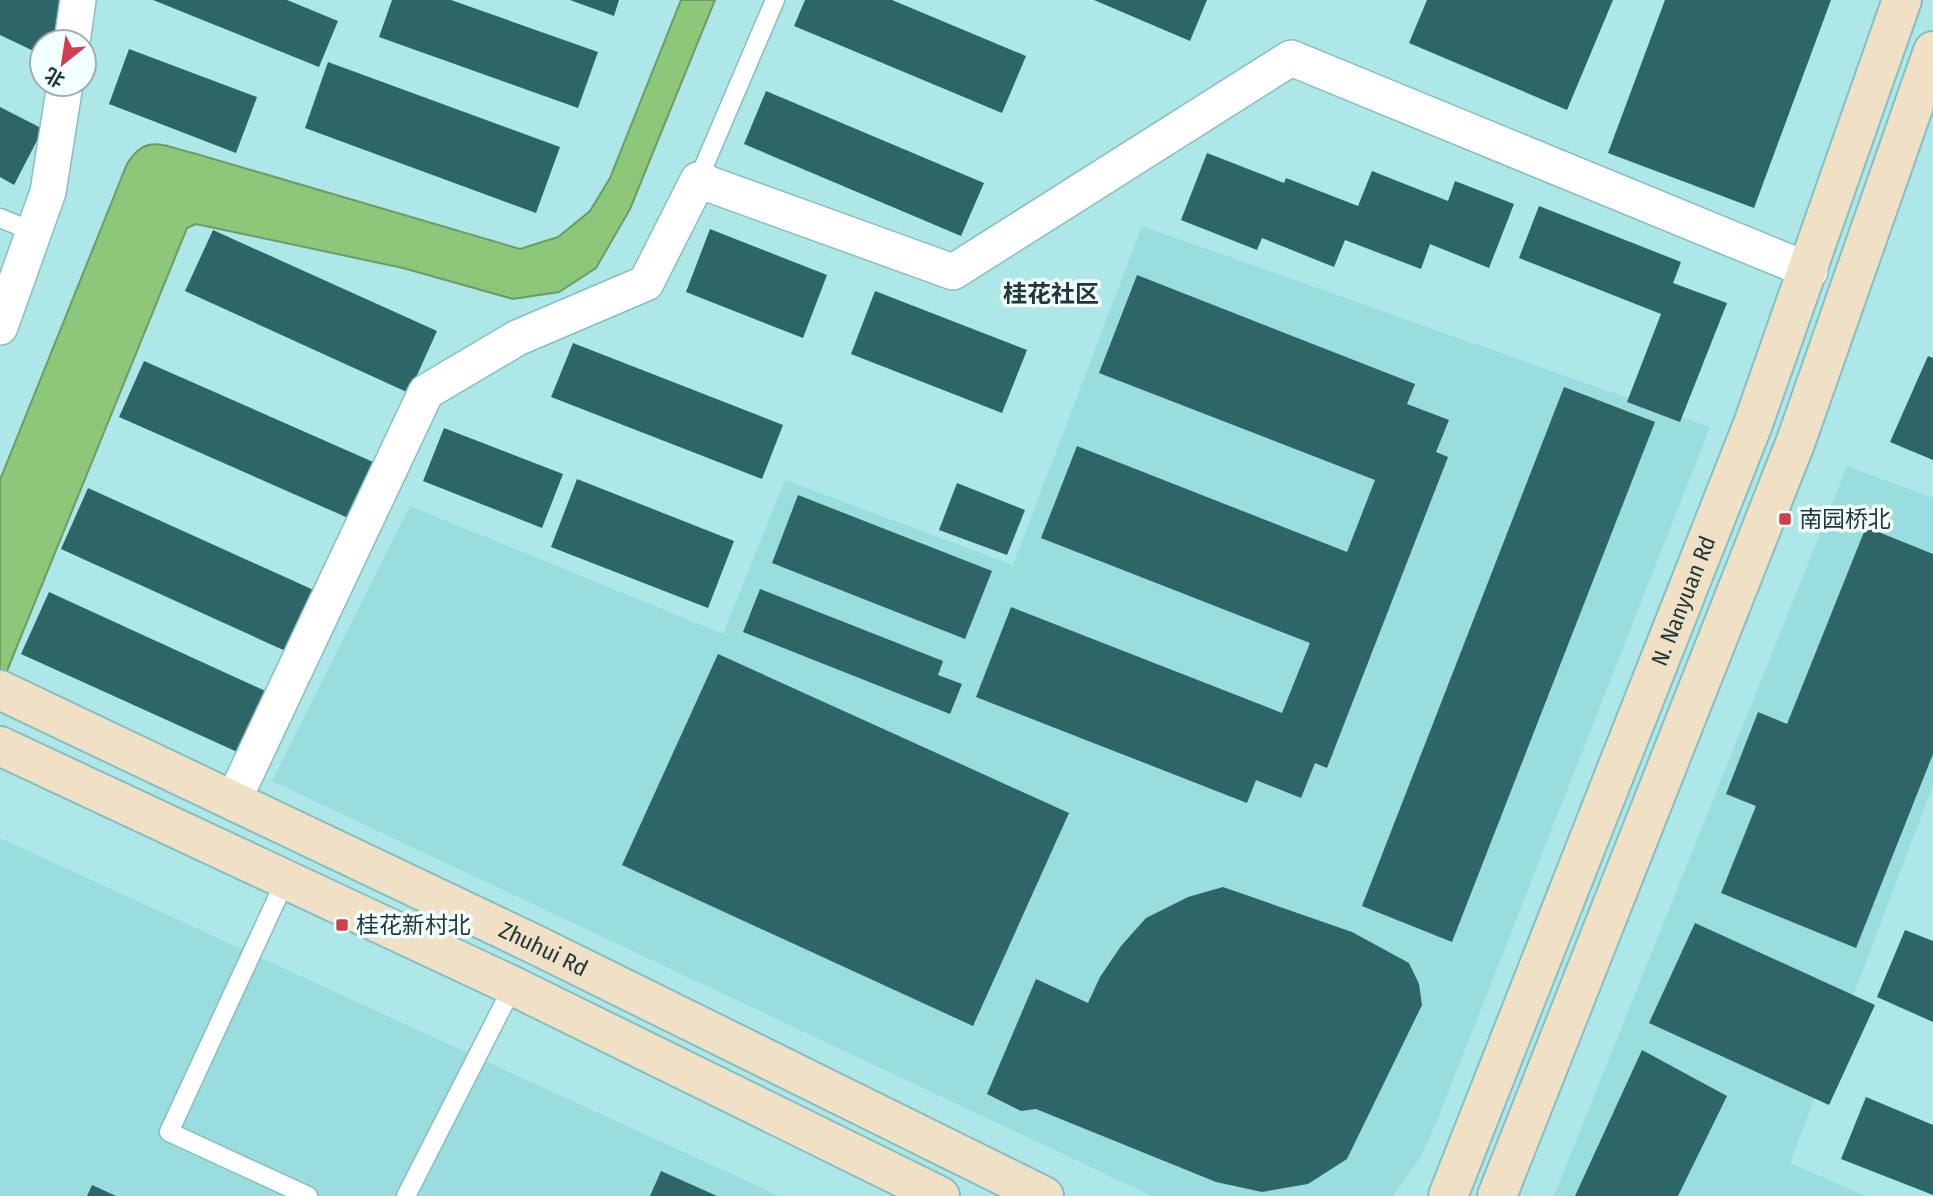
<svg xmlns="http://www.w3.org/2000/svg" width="1933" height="1196" viewBox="0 0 1933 1196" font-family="'Fira Sans Condensed','Noto Sans SC',sans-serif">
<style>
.built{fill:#99dddf}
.water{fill:#8dc77a;stroke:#6d9c66;stroke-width:2}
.building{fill:#2e6567}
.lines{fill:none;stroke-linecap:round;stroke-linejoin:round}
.lane-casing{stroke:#87bec0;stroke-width:21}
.street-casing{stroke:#87bec0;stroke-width:38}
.secondary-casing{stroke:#87bec0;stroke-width:42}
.lane{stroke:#fff;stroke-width:18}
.street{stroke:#fff;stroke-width:35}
.secondary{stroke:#f0e1c6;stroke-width:38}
.poi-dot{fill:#cf3f50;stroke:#f3fefe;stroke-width:2.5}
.labels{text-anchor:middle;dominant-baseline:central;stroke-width:7;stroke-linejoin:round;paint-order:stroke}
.poi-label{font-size:23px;fill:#213839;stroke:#f3fefe;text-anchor:start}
.street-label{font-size:23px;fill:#213839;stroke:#f3fefe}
.neighbourhood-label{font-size:24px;font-weight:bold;fill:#213839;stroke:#f3fefe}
</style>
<rect width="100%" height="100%" fill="#aee7e8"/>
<!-- built -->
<path class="built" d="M1142 226 1710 427 1437 1121 1420 1158 1393 1196H1152L272 781 410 506 723 634 785 480 1013 565Z
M1847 466 1933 498V785L1790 1163 1865 1196H1554Z
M0 838 779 1196H0Z"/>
<!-- water -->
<path class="water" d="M681 0H715L630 209 596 268 559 292 513 299 403 268 196 224 187 228 0 688V480L127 164C146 133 164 146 193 153L520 249 558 237 590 211 610 178Z"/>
<!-- building -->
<path class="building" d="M0 0H64L57 13 76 22 66 42H42V55L0 35Z
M153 0H287L338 21 319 67Z
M392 0H451L598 52 578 108 379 37Z
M570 0H619L614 16Z
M805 0H892L1026 56 1002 113 794 26Z
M1094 0H1207L1190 41Z
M1427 0H1613L1567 110 1409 43Z
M1665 0H1831L1754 208 1608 153Z
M129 49 257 97 236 153 109 104Z
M328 62 560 147 536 213 305 128Z
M766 91 984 183 961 236 744 144Z
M0 107 43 129 14 185 0 177Z
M1207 153 1284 183 1286 178 1358 206 1372 171 1448 201 1455 181 1514 204 1489 268 1430 244 1421 269 1345 240 1334 267 1262 238 1257 250 1181 220Z
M1539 206 1681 262 1673 283 1727 303 1680 422 1627 402 1661 314 1519 258Z
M710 229 827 275 803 338 686 292Z
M213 230 437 331 409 393 185 291Z
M1137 275 1415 384 1407 404 1449 420 1436 452 1448 457 1327 768 1315 763 1301 798 1256 780 1247 803 976 697 1011 607 1282 713 1310 643 1041 538 1077 446 1347 552 1375 480 1099 373Z
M875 291 1027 350 1002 413 851 354Z
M573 343 783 425 762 479 551 397Z
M1928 356 1933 358V460L1890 442Z
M144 361 380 465 355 521 119 417Z
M1564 387 1655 422 1452 942 1362 906Z
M444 428 563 474 542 528 423 481Z
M577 479 734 541 708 608 551 547Z
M957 483 1025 510 1007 555 939 530Z
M88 488 318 592 290 653 61 549Z
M798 495 992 571 965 639 772 563Z
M1866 527 1933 554V754L1856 948 1721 893 1756 806 1726 794 1758 712 1787 724Z
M760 589 943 661 938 675 962 684 950 714 743 632Z
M49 592 272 694 244 755 21 654Z
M718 654 1069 813 973 1026 622 865Z
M1223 887 1352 932 1409 963 1419 984 1422 1005 1347 1159 1308 1184 1262 1192 1216 1182 1036 1109 1021 1111 987 1094 1036 979 1088 1003 1100 977 1121 946 1146 918 1188 897Z
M1695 923 1875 1005 1829 1105 1649 1023Z
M1905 930 1933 941V1022L1877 997Z
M1642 1050 1727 1096 1678 1196H1575Z
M1866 1097 1933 1125V1195L1841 1159Z
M661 1171 717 1196H650Z
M92 1185 116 1196H87Z"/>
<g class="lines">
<!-- lane casing -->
<g class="lane-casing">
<path id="lane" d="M698 180 775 0
M0 218 34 232
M286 879 169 1132 308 1196
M406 1196 513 986"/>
</g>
<!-- street casing -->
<g class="street-casing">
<path id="street" d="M72 42 78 0
M0 327 48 192 65 84
M234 799 426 392 517 338 646 283 698 180 953 272 1291 58 1810 271"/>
</g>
<!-- secondary casing -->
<g class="secondary-casing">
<g id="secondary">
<path id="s1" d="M0 690 534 944 1044 1196"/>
<path d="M0 746 513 986 940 1196"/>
<path id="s2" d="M1448 1196 1753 424 1902 0"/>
<path d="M1497 1196 1796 441 1933 51"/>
</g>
</g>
<!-- lane -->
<use href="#lane" class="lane"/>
<!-- street -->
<use href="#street" class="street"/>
<!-- secondary -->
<use href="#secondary" class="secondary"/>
</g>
<!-- markers -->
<g class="poi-dot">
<rect x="1778" y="512" width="14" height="14" rx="3.5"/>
<rect x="335" y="918" width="14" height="14" rx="3.5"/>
</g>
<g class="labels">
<!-- poi labels -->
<g class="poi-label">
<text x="1799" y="519">南园桥北</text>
<text x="356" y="925">桂花新村北</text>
</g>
<!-- street labels -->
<g class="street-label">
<text stroke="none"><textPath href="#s2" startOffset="640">N. Nanyuan Rd</textPath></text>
<text stroke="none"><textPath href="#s1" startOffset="602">Zhuhui Rd</textPath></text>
</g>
<!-- neighbourhood labels -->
<g class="neighbourhood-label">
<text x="1051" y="294">桂花社区</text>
</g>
</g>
<!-- north arrow -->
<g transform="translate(63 63) rotate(210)"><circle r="33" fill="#f3fefe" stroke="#9fafaf" stroke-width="2"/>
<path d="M0-5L12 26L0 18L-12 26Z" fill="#cf3f50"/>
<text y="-10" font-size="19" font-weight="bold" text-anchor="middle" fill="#213839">北</text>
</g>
</svg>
